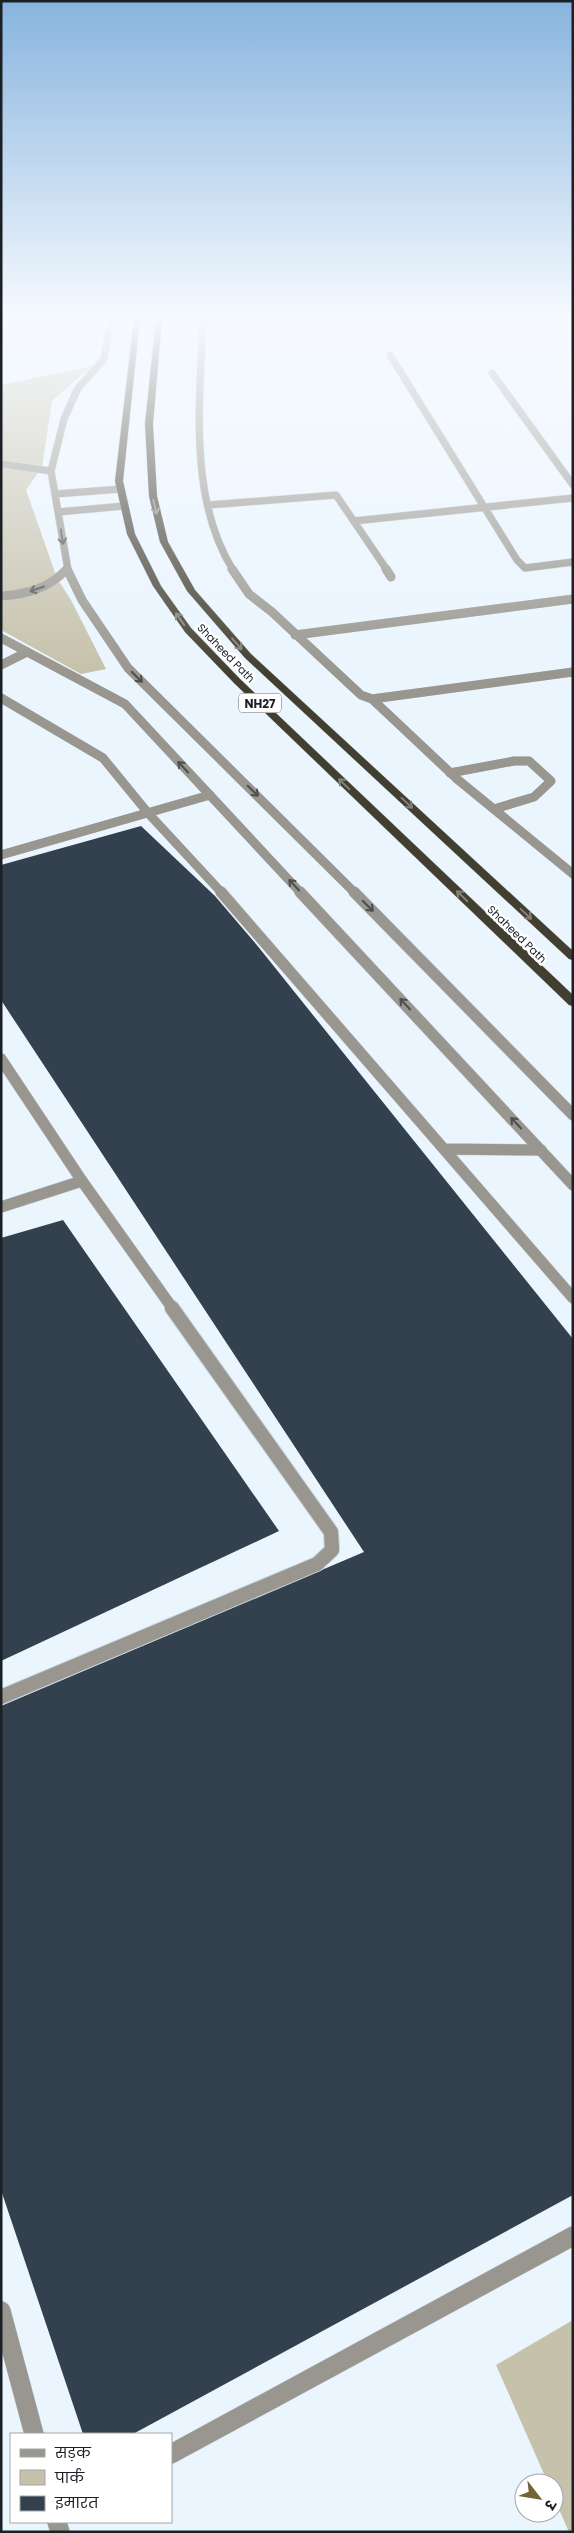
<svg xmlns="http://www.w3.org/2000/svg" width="574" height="2533" viewBox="0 0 574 2533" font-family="Poppins,'Noto Sans Devanagari',sans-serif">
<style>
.green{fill:#c6c1aa}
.building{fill:#33414e}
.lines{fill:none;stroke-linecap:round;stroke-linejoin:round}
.service-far3-casing{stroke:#c5cfd7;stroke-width:9}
.service-far2-casing{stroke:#c5cfd7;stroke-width:12}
.service-far1-casing{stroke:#c5cfd7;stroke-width:16}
.service-casing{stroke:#c5cfd7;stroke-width:20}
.minor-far2-casing{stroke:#c5cfd7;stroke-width:8}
.minor-far1-casing{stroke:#c5cfd7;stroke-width:9}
.minor-casing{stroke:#c5cfd7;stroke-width:12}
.tertiary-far2-casing{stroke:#c5cfd7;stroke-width:8}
.tertiary-far1-casing{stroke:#c5cfd7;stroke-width:9}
.tertiary-casing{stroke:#c5cfd7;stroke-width:12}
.trunk-casing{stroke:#c5cfd7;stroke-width:1}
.service-far3{stroke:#98968e;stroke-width:9}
.service-far2{stroke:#98968e;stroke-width:11}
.service-far1{stroke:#98968e;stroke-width:14}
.service{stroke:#98968e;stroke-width:19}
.minor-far2{stroke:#98968e;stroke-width:7}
.minor-far1{stroke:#98968e;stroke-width:9}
.minor{stroke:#98968e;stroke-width:11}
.tertiary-far2{stroke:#98968e;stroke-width:7}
.tertiary-far1{stroke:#98968e;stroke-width:9}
.tertiary{stroke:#98968e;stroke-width:11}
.trunk{fill:#423e30;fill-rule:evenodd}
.oneway{stroke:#848278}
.oneway2{stroke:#4c4f4f}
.labels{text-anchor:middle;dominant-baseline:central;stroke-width:5;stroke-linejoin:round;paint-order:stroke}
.far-street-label{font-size:11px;fill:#1a2025;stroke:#fff}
.shield{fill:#fff;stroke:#5f6366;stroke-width:1}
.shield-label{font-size:12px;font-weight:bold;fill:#1a2025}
</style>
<rect width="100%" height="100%" fill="#eaf5fe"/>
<!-- green -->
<path class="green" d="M336 319H403V325H336Z
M92 366 52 401 42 467 26 490 57 578 71 600 106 669 81 674 1 630V385Z
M573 2320V2532H569L554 2498V2483H548L496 2365Z"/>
<!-- building -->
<path class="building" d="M141 826 215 896 256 944 573 1339V2195L133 2434H83L1 2190V1706L364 1552 1 1000V865Z
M63 1220 279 1531 1 1661V1238Z"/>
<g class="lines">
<!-- service-far3 casing -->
<g class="service-far3-casing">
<path id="service-far3" d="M450 773 514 761H529L551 781 534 797 494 809
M148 813 222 893"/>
</g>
<!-- service-far2 casing -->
<g class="service-far2-casing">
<path id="service-far2" d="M221 892 573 1298
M1 1059 82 1181 173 1309
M444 1149 541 1150"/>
</g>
<!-- service-far1 casing -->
<g class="service-far1-casing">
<path id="service-far1" d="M1 1697 317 1564 332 1550 331 1532 172 1308"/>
</g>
<!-- service casing -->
<g class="service-casing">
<path id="service" d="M1 2311 34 2434
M171 2454 573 2236
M57 2522 60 2532"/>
</g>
<!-- minor-far2 casing -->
<g class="minor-far2-casing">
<path id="minor-far2" d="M203 319C200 400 188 498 233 570
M390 355 517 560 525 568 573 562
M492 373 573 485
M209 505 336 495 387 570
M354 521 573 498"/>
</g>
<!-- minor-far1 casing -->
<g class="minor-far1-casing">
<path id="minor-far1" d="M232 569 249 594 272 612 361 695 372 699 457 779 573 874
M386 569 391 577
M295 635 573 599
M1 665 27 652
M1 698 103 758 148 813
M372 699 573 672
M1 855 210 795"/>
</g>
<!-- minor casing -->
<g class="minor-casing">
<path id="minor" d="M1 1207 82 1181"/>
</g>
<!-- tertiary-far2 casing -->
<g class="tertiary-far2-casing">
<path id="tertiary-far2" d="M1 464 51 471
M55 494 121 489
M58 512 124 506
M66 570 67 569
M68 570 51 471 64 419 78 388 104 359 111 319"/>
</g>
<!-- tertiary-far1 casing -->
<g class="tertiary-far1-casing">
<path id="tertiary-far1" d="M67 569 82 600 128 668 355 893
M1 596C27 594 48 589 67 569
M1 638 125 704 301 893"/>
</g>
<!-- tertiary casing -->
<g class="tertiary-casing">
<path id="tertiary" d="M300 892 573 1185
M354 892 573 1115"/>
</g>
<!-- trunk casing -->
<g class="trunk-casing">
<path id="trunk" d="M134 319H140L123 481 135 534 161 586 191 628 240 679 573 995V1006L569 1005 234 683 185 632 153 586 127 534 115 481Z
M156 319H162L153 424 157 496 168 542 195 590 251 654 573 951V960L569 959 245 658 187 591 160 542 149 496 145 424Z"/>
</g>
<!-- service-far3 -->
<use href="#service-far3" class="service-far3"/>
<!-- service-far2 -->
<use href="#service-far2" class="service-far2"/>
<!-- service-far1 -->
<use href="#service-far1" class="service-far1"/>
<!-- service -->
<use href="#service" class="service"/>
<!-- minor-far2 -->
<use href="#minor-far2" class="minor-far2"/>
<!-- minor-far1 -->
<use href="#minor-far1" class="minor-far1"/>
<!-- minor -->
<use href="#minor" class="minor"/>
<!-- tertiary-far2 -->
<use href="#tertiary-far2" class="tertiary-far2"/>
<!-- tertiary-far1 -->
<use href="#tertiary-far1" class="tertiary-far1"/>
<!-- tertiary -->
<use href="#tertiary" class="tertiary"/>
<!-- trunk -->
<use href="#trunk" class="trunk"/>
</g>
<!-- one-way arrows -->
<defs><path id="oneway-shaft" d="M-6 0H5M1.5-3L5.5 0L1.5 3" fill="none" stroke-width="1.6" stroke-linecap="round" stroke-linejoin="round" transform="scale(1.25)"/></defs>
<g class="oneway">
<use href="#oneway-shaft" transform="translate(155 507) rotate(77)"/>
<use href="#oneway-shaft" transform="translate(180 619) rotate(-125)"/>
<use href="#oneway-shaft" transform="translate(237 644) rotate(49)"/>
<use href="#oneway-shaft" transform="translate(344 784) rotate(-136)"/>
<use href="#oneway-shaft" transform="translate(407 803) rotate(43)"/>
<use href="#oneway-shaft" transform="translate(462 896) rotate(-136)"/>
<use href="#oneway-shaft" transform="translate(526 914) rotate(43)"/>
</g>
<g class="oneway2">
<use href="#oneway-shaft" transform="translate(62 537) rotate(81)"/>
<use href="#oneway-shaft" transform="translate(37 589) rotate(161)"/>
<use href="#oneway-shaft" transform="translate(137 677) rotate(45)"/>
<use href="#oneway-shaft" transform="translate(183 767) rotate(-133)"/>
<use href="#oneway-shaft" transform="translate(253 791) rotate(44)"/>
<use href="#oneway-shaft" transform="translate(294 885) rotate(-133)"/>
<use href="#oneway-shaft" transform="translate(368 906) rotate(45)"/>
<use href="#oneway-shaft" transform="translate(405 1004) rotate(-133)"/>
<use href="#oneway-shaft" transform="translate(516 1123) rotate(-133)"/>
</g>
<!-- sky -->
<linearGradient id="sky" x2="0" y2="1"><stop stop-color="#87b4de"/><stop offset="0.47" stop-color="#f6faff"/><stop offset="1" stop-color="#f6faff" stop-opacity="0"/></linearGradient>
<rect width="574" height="674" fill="url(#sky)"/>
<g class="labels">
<!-- far-street labels -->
<g class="far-street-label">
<text transform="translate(226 653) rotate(46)">Shaheed Path</text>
<text transform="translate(517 934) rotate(44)">Shaheed Path</text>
</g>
<!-- shield labels -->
<rect class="shield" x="239" y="693.5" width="42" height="19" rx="4"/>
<g class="shield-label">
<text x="260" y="703">NH27</text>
</g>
</g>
<!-- border -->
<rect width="574" height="2533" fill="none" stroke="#1a2025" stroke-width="5"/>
<!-- legend -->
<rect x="10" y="2433" width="162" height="90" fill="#ffffff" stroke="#a3a6a8"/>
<rect x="20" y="2449" width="25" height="8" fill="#98968e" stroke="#a3a6a8"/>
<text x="55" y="2458" font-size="15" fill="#1a2025">सड़क</text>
<rect x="20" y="2470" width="25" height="15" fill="#c6c1aa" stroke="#a3a6a8"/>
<text x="55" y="2483" font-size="15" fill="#1a2025">पार्क</text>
<rect x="20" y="2496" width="25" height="15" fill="#33414e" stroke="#a3a6a8"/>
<text x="55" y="2508" font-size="15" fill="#1a2025">इमारत</text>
<!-- north arrow -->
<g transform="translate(539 2498) rotate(121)"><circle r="24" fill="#ffffff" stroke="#a3a6a8"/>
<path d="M0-4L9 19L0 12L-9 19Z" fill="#716633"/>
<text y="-8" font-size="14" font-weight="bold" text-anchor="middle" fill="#1a2025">उ</text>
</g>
</svg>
